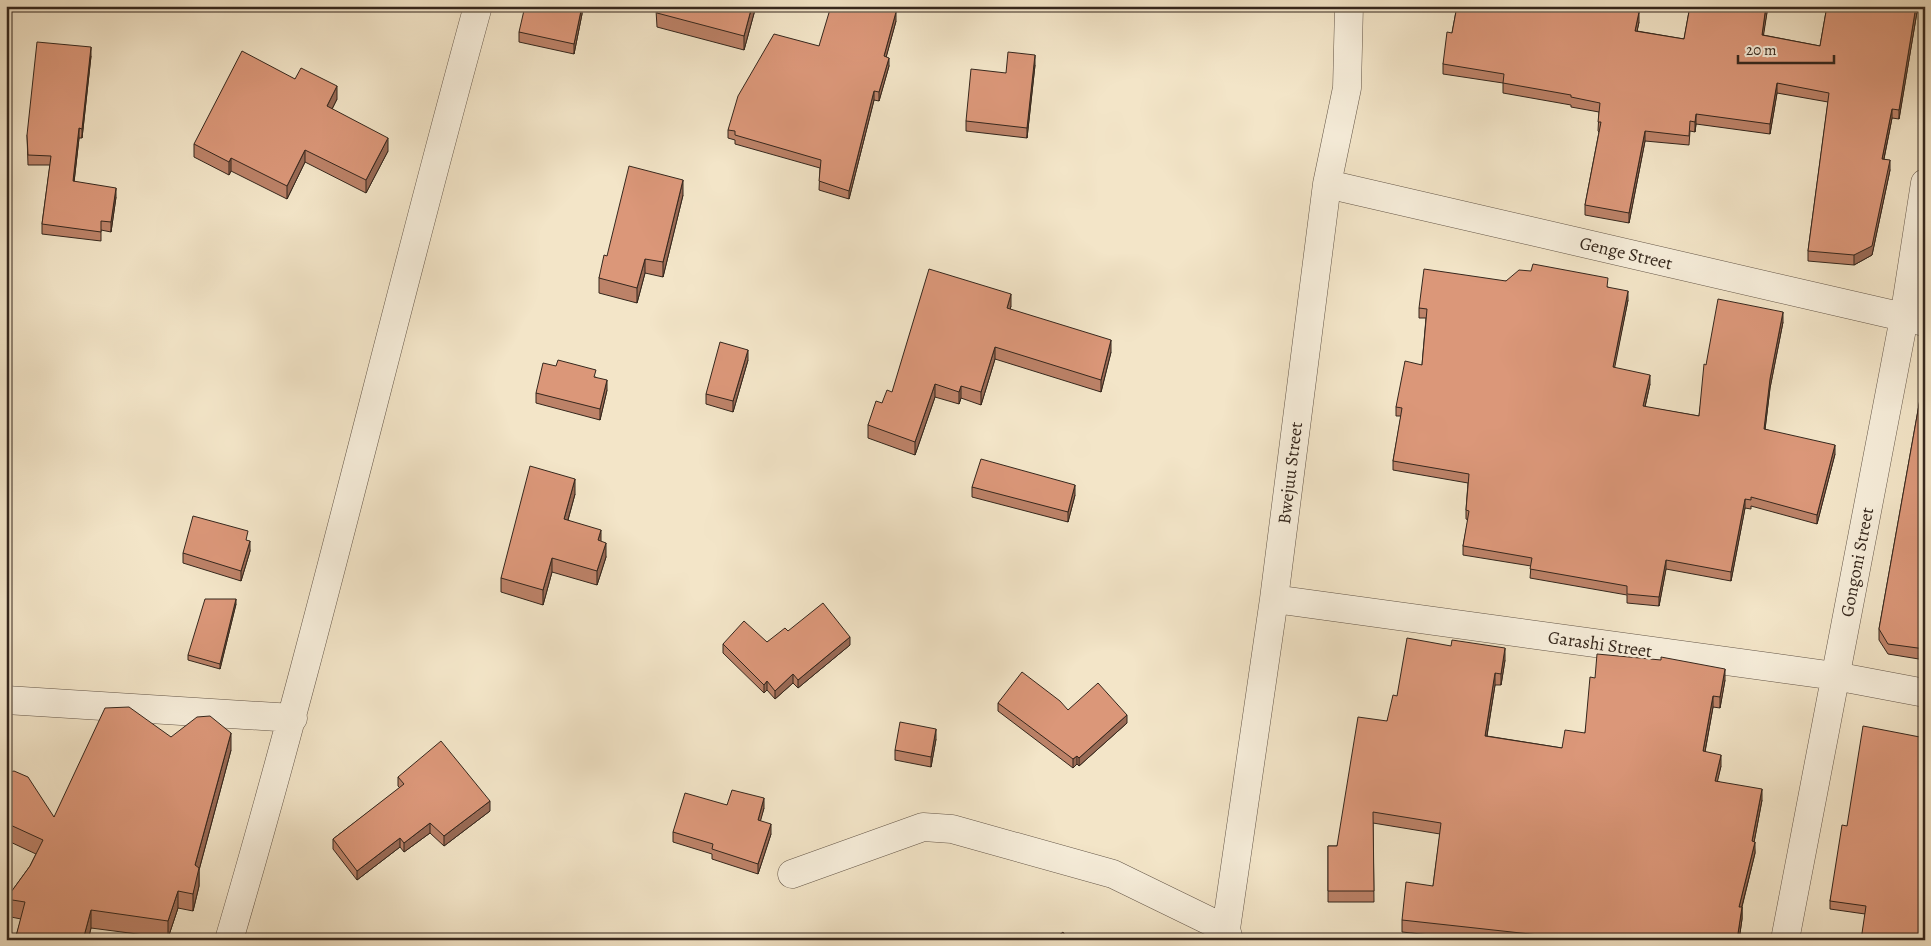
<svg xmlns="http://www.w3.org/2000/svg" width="1931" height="946" viewBox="0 0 1931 946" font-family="Alegreya,serif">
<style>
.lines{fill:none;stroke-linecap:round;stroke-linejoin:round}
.minor-casing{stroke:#645648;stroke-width:29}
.minor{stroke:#f7eedb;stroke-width:28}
.wall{fill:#bc8268;stroke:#35271d}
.shaded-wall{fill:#996a55;stroke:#35271d}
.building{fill:#db9779;stroke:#35271d}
.labels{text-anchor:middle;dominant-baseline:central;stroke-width:5;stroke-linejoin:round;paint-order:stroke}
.street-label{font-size:18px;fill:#35271d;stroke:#f7eedb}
</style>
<rect width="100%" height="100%" fill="#f3e5c8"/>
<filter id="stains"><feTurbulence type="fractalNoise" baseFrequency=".004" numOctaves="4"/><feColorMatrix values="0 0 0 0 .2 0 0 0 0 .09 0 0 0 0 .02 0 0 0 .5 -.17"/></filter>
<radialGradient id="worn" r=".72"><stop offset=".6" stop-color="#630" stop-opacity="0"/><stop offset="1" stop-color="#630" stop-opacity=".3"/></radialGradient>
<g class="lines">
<!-- minor casing -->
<g class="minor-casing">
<path id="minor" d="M1327 184 1925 322
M1274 599 1835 676 1925 693
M6 700 293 718
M792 874 923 827 952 829 1113 874 1226 929
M229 940C320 631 392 317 478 6
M1229 940 1226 929 1274 599 1327 184 1347 88 1349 6
M1785 940 1904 318 1925 183"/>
</g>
<!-- minor -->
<use href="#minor" class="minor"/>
</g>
<!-- wall -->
<path class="wall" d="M582 6V14L574 54 519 42V32Z
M644 6H756L744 50 657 27 656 10Z
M879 6V7L896 21 886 57 889 66 879 101 874 100 849 199 819 190 820 168 735 144V140L728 138V130L819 46Z
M1457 6H1616V8L1639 22 1637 31 1684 39 1690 6H1768L1763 35 1820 46 1827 6H1918L1899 119 1892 118 1884 159 1890 170 1872 255 1854 265 1808 261V251L1828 102 1777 93 1770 134 1696 124 1695 132 1690 131 1689 145 1645 141 1629 223 1585 215V205L1599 132 1598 131 1599 112 1571 107V105L1503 93V83L1443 74V64L1452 33Z
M91 56 82 138H79L74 182 116 197 111 232 101 230V241L42 234V224L50 165H28L27 135Z
M1035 65 1027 138 966 131V121L1006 73Z
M295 79 337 99 332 109 388 151 366 193 305 162 287 199 231 171 229 175 194 157V144Z
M683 195 663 277 645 273 637 303 599 293V278L607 256Z
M1506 281 1608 287 1628 300 1614 368 1650 384 1645 407 1699 416 1706 365 1783 322 1770 388 1765 429 1835 454 1817 524 1751 506V509L1745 508 1731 581 1666 569 1659 606 1627 603V595L1530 578 1531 566 1463 555V546L1468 520 1466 519V510L1468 483 1393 470V461L1401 416H1396V407L1422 365 1426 318H1419V308Z
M1011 306 1010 309 1111 352 1101 392 995 359 981 405 961 398 959 404 935 397 915 455 868 438V425L882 403 892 392Z
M748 360 733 412 706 404V394Z
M1925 371V660L1888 654 1879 640V629Z
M596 377 607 390 600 420 536 403V393Z
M972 487 1075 495 1068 522 972 497Z
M575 494 568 520 601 541 606 557 597 585 552 572 543 605 501 592V578Z
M248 541 250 551 241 581 183 563V553Z
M236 604 220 669 188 660V655Z
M788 631 850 645 798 688 793 683 775 699 767 690 764 693 723 653V644L767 642Z
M1505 660 1501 685H1495L1487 736 1562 748 1585 733 1595 678 1725 680 1720 708 1713 707 1705 752 1721 766 1717 781 1762 800 1754 842 1755 853 1742 907V919L1739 940H1478L1402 932V920L1433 886 1440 834 1373 823 1374 902H1328V846H1337L1397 696Z
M998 703 1068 710 1127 723 1079 766 1077 764 1073 768 998 711Z
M171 737 231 750 199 870V886L193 911 178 908 168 938 91 928 88 940H15L21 919 6 916V899L30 866 36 854 6 840V773L54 817Z
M1925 738 1865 914 1830 909V901L1847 826Z
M936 739 931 767 895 760V750Z
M398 777 490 811 444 846 430 833 404 852 400 847 357 880 333 849V839L400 788 398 786Z
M727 805 764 808 760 821 771 834 758 874 712 859V854L673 842V832Z"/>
<!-- shaded-wall -->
<path class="shaded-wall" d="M582 6V14L574 54V44Z
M752 6H756L744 50V36Z
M1766 6H1768L1762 45V35Z
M1916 6H1918L1899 119V110Z
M896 12V21L884 65V56Z
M1639 12V22L1635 41V31Z
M91 47V56L82 138V129Z
M1035 55V65L1027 138V128Z
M889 58V66L879 101V92Z
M1777 83V93L1770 134V124Z
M337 86V99L327 119V106Z
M874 91V100L849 199V191Z
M1892 109V118L1882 168V159Z
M1696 114V124L1695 132V122Z
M79 128V138L73 191V181Z
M1645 131V141L1629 223V213Z
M388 138V151L366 193V180Z
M305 150V162L287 199V186Z
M231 158V171L229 175V162Z
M1890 160V170L1872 255 1854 265V255Z
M683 180V195L663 277V262Z
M116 188V197L111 232V222Z
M645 259V273L637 303V288Z
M1628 291V300L1613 376V367Z
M1011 294V306L1007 320V308Z
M1783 312V322L1770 388 1764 438V429L1770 379Z
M1111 340V352L1101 392V380Z
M995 347V359L981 405V392Z
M748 350V360L733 412V401Z
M1650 375V384L1643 415V406Z
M607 380V390L600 420V409Z
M935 384V397L915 455V442Z
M961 386V398L959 404V392Z
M1835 445V454L1817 524V515Z
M575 479V494L564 534V519Z
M1075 485V495L1068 522V512Z
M1745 499V508L1731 581V572Z
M601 530V545L598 540Z
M250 541V551L241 581V571Z
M606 543V557L597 585V571Z
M552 558V572L543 605V590Z
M1666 560V569L1659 606V597Z
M236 599V604L220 669V664Z
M850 637V645L798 688V680Z
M1505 648V660L1501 685V674Z
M1725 669V680L1720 708V697Z
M1495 673V685L1485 747V736Z
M793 674V683L775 699V691Z
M767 681V690L764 693V685Z
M1713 696V707L1703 762V751Z
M1127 715V723L1079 766V758Z
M936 729V739L931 767V757Z
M231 733V750L199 870V886L193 911V894L195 865Z
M1721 755V766L1715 792V781Z
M1077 756V764L1073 768V759Z
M1762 789V800L1752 853V841Z
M764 798V808L758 830V820Z
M490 801V811L444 846V836Z
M430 823V833L404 852V843Z
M771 824V834L758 874V864Z
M400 838V847L357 880V871Z
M1755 842V853L1739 918V907Z
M178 891V908L168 938V921Z
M1742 907V919L1739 940H1737Z
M91 910V928L88 940H83Z"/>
<!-- building -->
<path class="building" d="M525 6H582L574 44 519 32Z
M659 6H752L744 36 657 13Z
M831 6H876L896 12 884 56 889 58 879 92 874 91 849 191 819 181 821 160 735 135V131L728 130 738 96 774 34 819 46Z
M1457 6H1614V8L1639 12 1635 31 1684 39 1690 6H1766L1762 35 1820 46 1827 6H1916L1899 110 1892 109 1882 159 1890 160 1872 246 1854 255 1808 251 1829 93 1777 83 1770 124 1696 114 1695 122 1690 121 1689 136 1645 131 1629 213 1585 205 1601 122H1598L1600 103 1571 97V95L1503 83 1504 74 1443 64 1447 32 1452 33Z
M37 42 91 47 82 129 79 128 73 181 116 188 111 222 101 221V232L42 224 51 156 28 155 27 135Z
M242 51 295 79 301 68 337 86 327 106 388 138 366 180 305 150 287 186 231 158 229 162 194 144Z
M1008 52 1035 55 1027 128 966 121 971 69 1006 73Z
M629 166 683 180 663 262 645 259 637 288 599 278 604 255 607 256Z
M1533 264 1608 278 1607 287 1628 291 1613 367 1650 375 1643 406 1699 416 1704 364 1706 365 1718 299 1783 312 1770 379 1764 429 1835 445 1817 515 1751 497V500L1745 499 1731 572 1666 560 1659 597 1627 594V586L1530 569 1532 558 1463 546 1469 511 1466 510 1469 474 1393 461 1402 408 1396 407 1405 361 1422 365 1427 309 1419 308 1424 269 1506 281 1519 270 1531 271Z
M929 269 1011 294 1007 308 1111 340 1101 380 995 347 981 392 961 386 959 392 935 384 915 442 868 425 876 401 882 403 887 390 892 392Z
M720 342 748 350 733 401 706 394Z
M558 360 596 370 594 377 607 380 600 409 536 393 543 363 556 366Z
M1925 371V649L1888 644 1879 629Z
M981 459 1075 485 1068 512 972 487Z
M530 466 575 479 564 519 601 530 598 540 606 543 597 571 552 558 543 590 501 578Z
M193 516 248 531 246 540 250 541 241 571 183 553Z
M205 599H236L220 664 188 655Z
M823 603 850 637 798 680 793 674 775 691 767 681 764 685 723 644 744 621 767 642 785 628 788 631Z
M1407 638 1451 646 1452 640 1505 648 1501 674 1495 673 1485 736 1562 748 1565 730 1585 733 1590 677 1595 678 1597 654 1661 660V657L1725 669 1720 697 1713 696 1703 751 1721 755 1715 781 1762 789 1752 841 1755 842 1739 907H1742L1737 940H1541L1539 939V935L1402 920 1406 882 1433 886 1441 823 1373 812 1374 891H1328V846H1337L1358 717 1387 721 1393 695 1397 696Z
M1022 672 1060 701 1068 710 1098 683 1127 715 1079 758 1077 756 1073 759 998 703Z
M129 707 171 737 197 717 210 716 231 733 195 865 199 868 193 894 178 891 168 921 91 910 83 940H15L25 902 6 899 30 866 43 840 6 823V773L14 771 28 777 54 817 105 708Z
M900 722 936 729 931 757 895 750Z
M1863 726 1925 738V940H1861L1866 906 1830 901 1842 825 1847 826Z
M441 741 490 801 444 836 430 823 404 843 400 838 357 871 333 839 404 784 398 777Z
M732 790 764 798 758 820 771 824 758 864 712 849 713 844 673 832 685 793 727 805Z
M1063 932 1068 940H1053Z"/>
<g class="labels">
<!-- street labels -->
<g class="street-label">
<text transform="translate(1626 253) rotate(13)">Genge Street</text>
<text transform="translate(1290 473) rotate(-83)">Bwejuu Street</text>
<text transform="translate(1857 562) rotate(-79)">Gongoni Street</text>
<text transform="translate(1600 644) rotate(8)">Garashi Street</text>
</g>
</g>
<!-- margin -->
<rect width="1931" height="946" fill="none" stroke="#f3e5c8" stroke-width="25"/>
<rect x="8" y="8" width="1916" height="931" fill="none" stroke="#35271d" stroke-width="2.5"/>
<rect x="12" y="12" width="1906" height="921" fill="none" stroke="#35271d"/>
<!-- scale -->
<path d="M1738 55v8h96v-8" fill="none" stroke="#35271d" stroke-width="2.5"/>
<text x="1746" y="55" font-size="15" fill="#35271d" stroke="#f7eedb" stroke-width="4" paint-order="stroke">20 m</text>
<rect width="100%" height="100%" filter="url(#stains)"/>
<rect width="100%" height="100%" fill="url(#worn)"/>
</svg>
